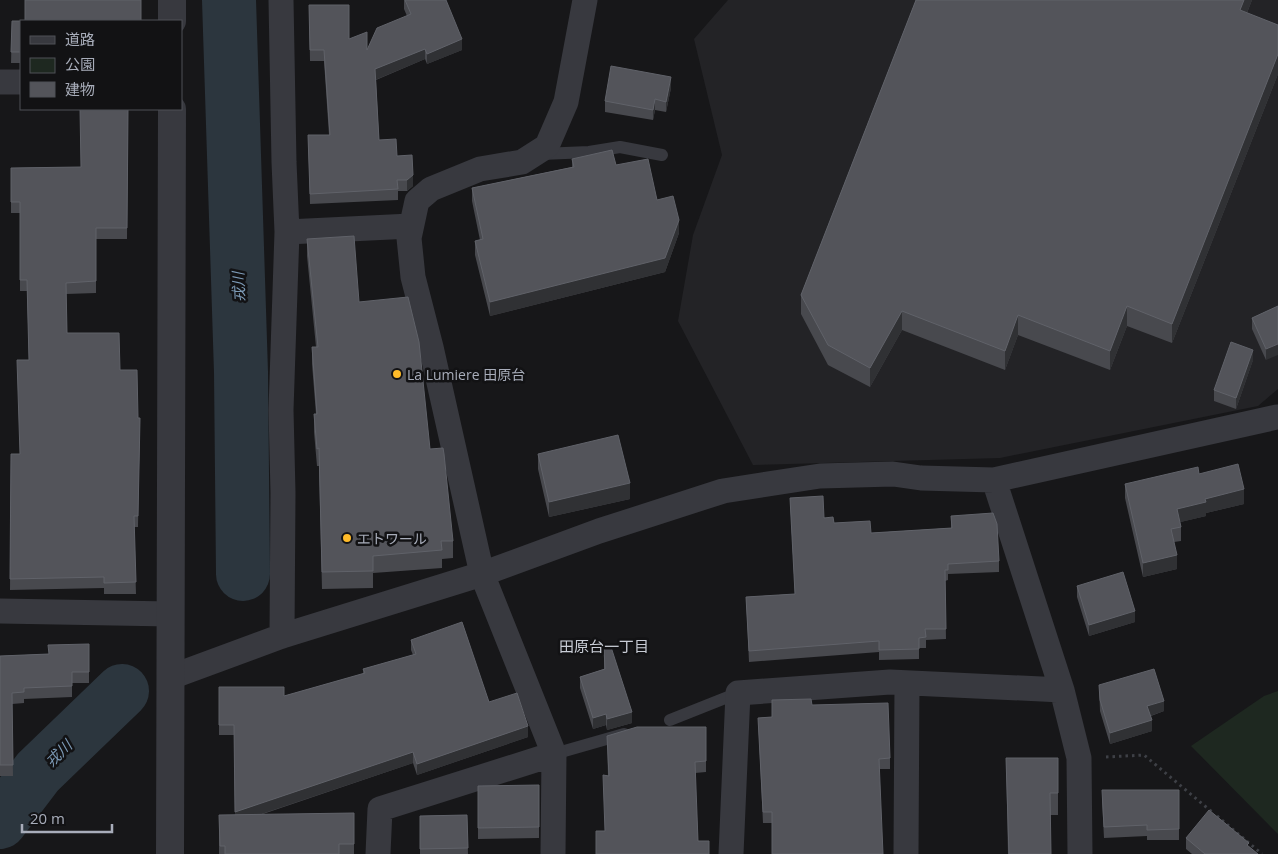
<svg xmlns="http://www.w3.org/2000/svg" width="1278" height="854" font-family="'Open Sans','Noto Sans JP',sans-serif">
<rect width="100%" height="100%" fill="#171719"/>
<!-- built -->
<path fill="#232326" d="M728,0H1278V389L1258,406L1000,458L753,465L678,321L693,235L722,155L694,39Z"/>
<!-- green -->
<path fill="#1e2820" d="M1278,691V834L1191,746L1264,696Z"/>
<g fill="none" stroke-linecap="round" stroke-linejoin="round">
<!-- river -->
<path stroke="#2c363e" stroke-width="54" d="M229,0L241,372L243,574
M0,822L38,772L122,691"/>
<!-- path -->
<path stroke="#3e4046" stroke-width="3" stroke-dasharray="2.5 4" stroke-linecap="butt" d="M1106,757L1144,755L1212,812
M1217,816L1262,854"/>
<!-- service -->
<path stroke="#38393f" stroke-width="12" d="M541,154L589,152L620,147L662,155
M670,720L738,693
M554,754L624,734"/>
<!-- minor -->
<path stroke="#38393f" stroke-width="25" d="M281,0L284,162L287,232L411,226
M0,82H21
M994,480L1062,690L1079,758L1080,854
M0,611L171,614
M282,636L283,493L281,410L287,232
M171,677L282,636L482,574L599,531L723,491L820,476L893,474L921,478L994,480L1277,417
M378,854L380,809L554,754
M553,854L554,754L482,574L431,347L413,277L409,238L417,201L431,189L480,169L522,162L547,146L566,102L585,0
M731,854L738,693L890,682L1062,690
M906,854L907,683"/>
<!-- tertiary -->
<path stroke="#38393f" stroke-width="28" d="M172,21V0
M170,854L172,109"/>
</g>
<!-- wall -->
<path fill="#48494e" d="M404,0H446L462,50L427,64L425,59L376,80L379,140L397,156L413,186L407,191H398V200L310,204L308,135H329L324,61H310L309,5L349,39L367,50L407,16L404,9Z
M916,0H1252L1247,13L1278,25V74L1172,343L1127,326L1110,370L1018,335L1005,370L902,330L870,387L828,365L801,314V295Z
M12,21H21V63H11Z
M671,88L666,112L655,110L653,120L605,112V101Z
M128,109L127,239H96V293L66,294L67,333L120,370L138,418H140L138,527H134L136,594H104V588L10,590L11,454H20L29,360L27,291H20V213H11V168L81,167Z
M572,159L616,165L657,200L679,233L665,272L490,316L475,255V241L480,240L472,201V188L572,167Z
M307,239L359,302L430,449L453,541V558L442,559V568L373,573V588L322,589L319,466H317L314,432V414H316L312,364V347H316L307,256Z
M1278,306L1266,360L1252,329V318Z
M1253,360L1236,409L1214,401V390Z
M538,454L630,499L549,517L538,469Z
M1199,474L1244,504L1206,513V516L1180,522L1181,527V541L1174,542L1177,569L1143,577L1125,498V484Z
M790,498L834,523L871,533L951,528V516L999,561V572L948,574V580L945,581L946,639L926,640V648H919V659L879,660V652L749,662L746,597L795,594Z
M1077,586L1135,622L1089,636L1077,597Z
M411,640L489,702L528,737L417,775L413,763L260,815L354,813V854H219V815H235L234,735H219V687L284,696L363,674V669L413,655L411,650Z
M89,644V683H72V697L24,699V703L12,704L13,776H0V656L48,654Z
M604,648L632,723L607,730L606,725L593,729L580,688V677L604,669Z
M1099,685L1164,711L1151,716L1152,731L1110,744L1100,711Z
M772,700L812,705L890,758V769H879L772,823H763L758,718L772,717Z
M706,727V772L695,773L698,841L709,854L605,831L608,776L607,736Z
M1006,758H1058V815H1050L1051,854H1008Z
M539,785V838L478,839V786Z
M1179,790V840H1147V836L1104,838L1102,800Z
M467,815L468,854H420V816Z
M1186,838L1249,847L1258,854H1192L1186,849Z"/>
<!-- shaded-wall -->
<path fill="#303134" d="M1244,0H1252L1240,30V10Z
M462,39V50L427,64V54Z
M425,49V59L375,80V69Z
M1278,54V74L1172,343V324Z
M671,77V88L666,112V102Z
M655,99V110L653,120V110Z
M413,175V186L407,191V180Z
M679,220V233L665,272L490,316V302Z
M1127,306V326L1110,370V351Z
M902,311V330L870,387V368Z
M1018,315V335L1005,370V351Z
M1278,344V355L1266,360V349Z
M1253,350V360L1236,409V398Z
M630,483V499L549,517V502Z
M1244,489V504L1206,513V516L1177,523V509L1205,499Z
M1177,555V569L1143,577V563Z
M1135,611V622L1089,636V625Z
M1164,701V711L1147,717V706Z
M632,712V723L607,730V719Z
M606,714V725L593,729V718Z
M1152,720V731L1110,744V733Z
M528,726V737L417,775V764Z
M413,752V763L235,823V812Z"/>
<!-- building -->
<path fill="#53545a" stroke="#606269" d="M25,0H141V21H21V52H11L12,21H25Z
M405,0H446L462,39L427,54L425,49L375,69L379,140L396,139L397,156L412,155L413,175L407,180H397L398,189L310,194L308,135H330L324,50H310L309,5H349V39L367,32V50L377,28L411,14Z
M916,0H1244L1240,10L1278,25V54L1172,324L1127,306L1110,351L1018,315L1005,351L902,311L870,368L828,345L801,295Z
M611,66L671,77L666,102L655,99L653,110L605,101Z
M80,109H128L127,228H96V281L66,283L67,333H119L120,370H137L138,418H140L138,516H134L136,582L104,583V577L10,579L11,454H20L17,360H29L27,280H20V202H11V168L81,167Z
M612,150L616,165L648,159L657,200L673,196L679,220L665,258L490,302L475,241L483,239L472,188L574,167L572,159Z
M354,236L359,302L408,297L419,342L430,449L443,448L444,454L453,541H441L442,550L373,556V571L322,572L319,448L317,449L314,414H317L312,347H318L307,239Z
M1278,306V344L1266,349L1252,318Z
M1231,342L1253,350L1236,398L1214,390Z
M618,435L630,483L549,502L538,454Z
M1238,464L1244,489L1205,499L1206,502L1177,509L1181,527L1171,529L1177,555L1143,563L1125,484L1198,467L1199,474Z
M823,496L824,518L833,517L834,523L870,521L871,533L952,528L951,516L993,513L997,524L999,561L948,564V570H945L946,629H925L926,637L919,638V649L879,650V641L749,651L746,597L795,594L790,498Z
M1123,572L1135,611L1089,625L1077,586Z
M462,622L489,702L517,693L528,726L417,764L413,752L235,812L234,725H219V687H284V696L365,673L363,669L416,654L411,640Z
M89,644V672H72V686L24,688V692L12,693L13,765H0V656L49,654L48,645Z
M611,647L632,712L607,719L606,714L593,718L580,677L605,669L604,648Z
M1154,669L1164,701L1147,706L1152,720L1110,733L1100,700L1099,685Z
M811,699L812,705L888,703L890,758L879,759L883,854H772V812H763L758,718L772,717V700Z
M637,727H706V761L695,762L698,841H709V854H596V831H605L603,775L609,776L607,736Z
M1006,758H1058V793H1050L1051,854H1009Z
M539,785V827L478,828V786Z
M1102,790H1179V829L1147,830V825L1104,827Z
M1209,810L1249,843L1247,845L1258,854H1205L1186,838Z
M354,813V844H339V854H225V846H220L219,815Z
M467,815L468,848L420,849V816Z"/>
<!-- markers -->
<g fill="#ffbb29" stroke="#121214" stroke-width="2">
<circle cx="397" cy="374" r="5"/>
<circle cx="347" cy="538" r="5"/>
</g>
<g text-anchor="middle" dominant-baseline="central" stroke-width="5" stroke-linejoin="round" paint-order="stroke">
<!-- poi labels -->
<g font-size="14" fill="#a8adba" stroke="#121214" text-anchor="start">
<text x="407" y="374">La Lumiere 田原台</text>
<text x="357" y="538">エトワール</text>
</g>
<!-- water labels -->
<g font-size="15" font-style="italic" fill="#7d9bb7" stroke="#121214">
<text transform="translate(238 287) rotate(-92)">戎川</text>
<text transform="translate(58 753) rotate(-44)">戎川</text>
</g>
<!-- neighbourhood labels -->
<g font-size="15" fill="#c9cdd6" stroke="#121214">
<text x="604" y="646">田原台一丁目</text>
</g>
</g>
<!-- legend -->
<rect x="20" y="20" width="162" height="90" fill="#121214" stroke="#4e5056"/>
<rect x="30" y="36" width="25" height="8" fill="#38393f" stroke="#4e5056"/>
<text x="65" y="45" font-size="15" fill="#a8adba">道路</text>
<rect x="30" y="58" width="25" height="15" fill="#1e2820" stroke="#4e5056"/>
<text x="65" y="70" font-size="15" fill="#a8adba">公園</text>
<rect x="30" y="82" width="25" height="15" fill="#53545a" stroke="#4e5056"/>
<text x="65" y="95" font-size="15" fill="#a8adba">建物</text>
<!-- scale -->
<path d="M22 824v8h90v-8" fill="none" stroke="#a8adba" stroke-width="2.5"/>
<text x="30" y="824" font-size="15" fill="#a8adba" stroke="#121214" stroke-width="4" paint-order="stroke">20 m</text>
</svg>
